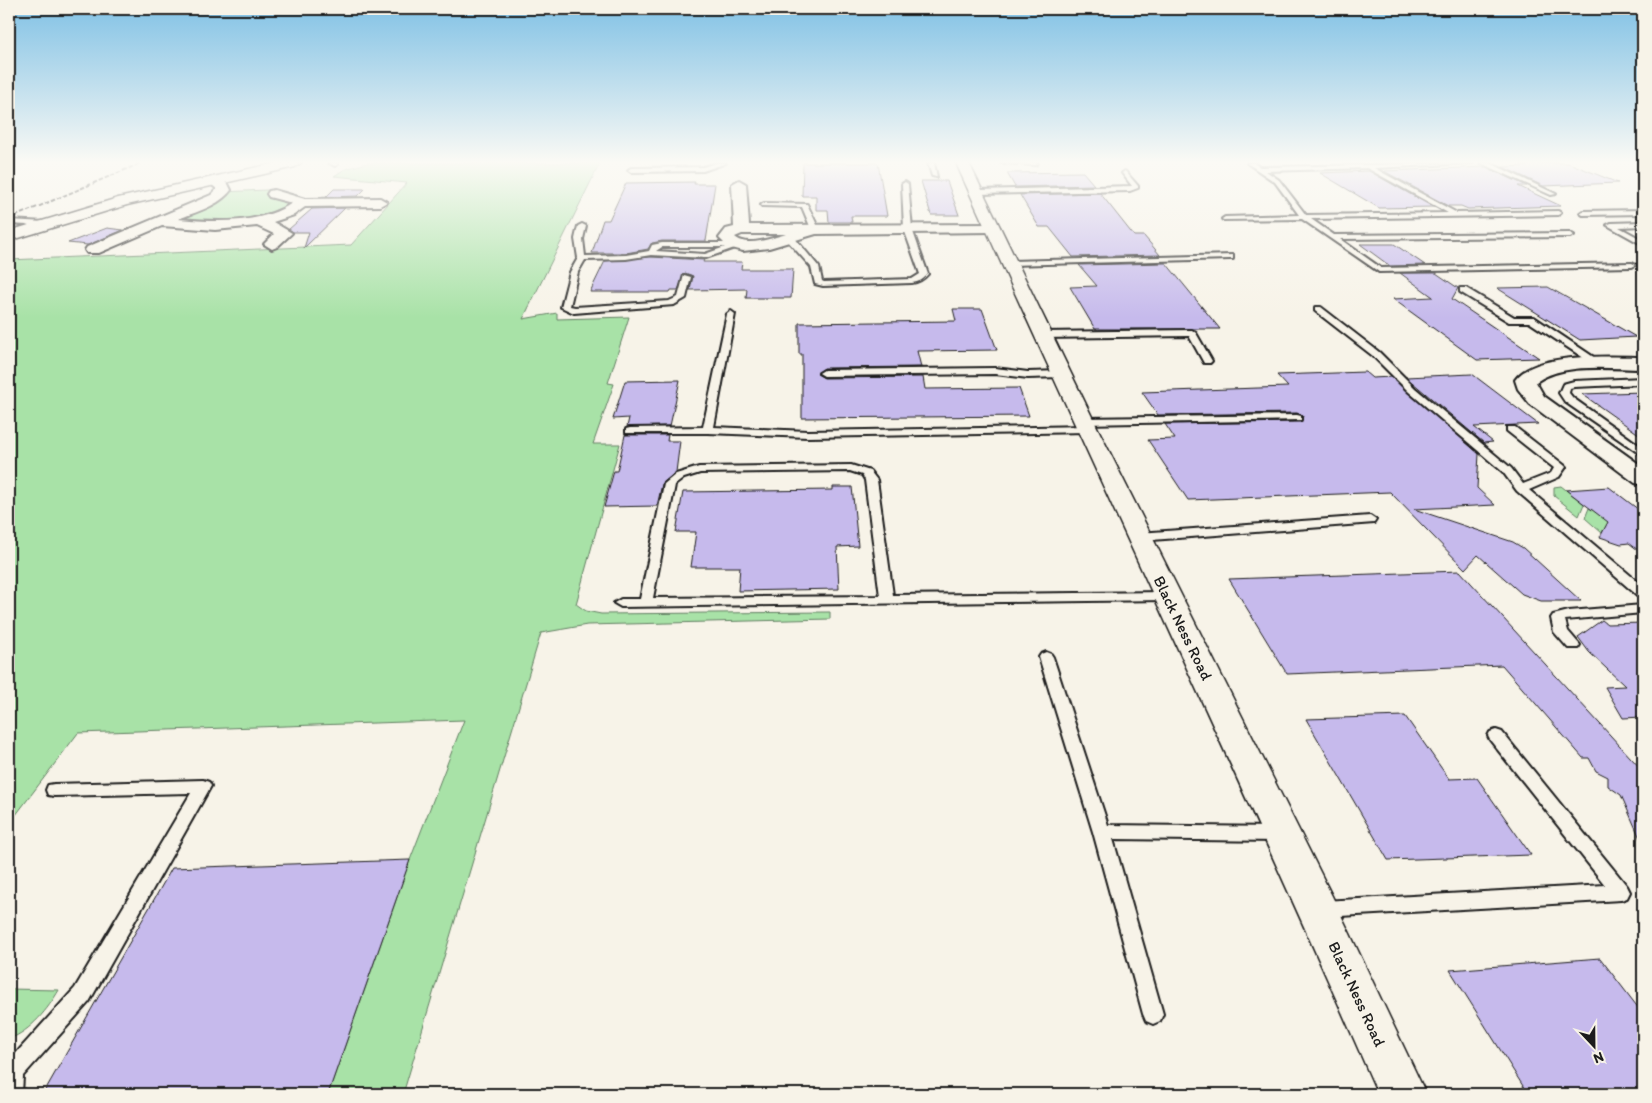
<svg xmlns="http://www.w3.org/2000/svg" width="1652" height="1103" font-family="Itim,sans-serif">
<rect width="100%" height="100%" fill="#f7f3e8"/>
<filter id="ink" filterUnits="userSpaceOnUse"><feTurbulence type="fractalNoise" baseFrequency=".02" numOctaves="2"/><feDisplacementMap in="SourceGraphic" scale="10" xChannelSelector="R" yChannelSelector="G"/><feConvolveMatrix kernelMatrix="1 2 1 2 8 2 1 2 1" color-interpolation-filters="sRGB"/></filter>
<g filter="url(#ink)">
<!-- green -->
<path fill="#a8e2a7" stroke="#627f62" d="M367,163H600L523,319L557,313V319L629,317L608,383L614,384L593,444H620L576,604L586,611L601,614L830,612V619L587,625L541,633L403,1094H328L410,860L464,720L78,733L9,824V260L351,245L407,183L334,176L345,169Z
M267,190L279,193L302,203L258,221L163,222L222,192Z
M1561,486L1584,504L1579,516L1554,496V487Z
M1589,508L1592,510H1599L1623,529L1603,530L1602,533L1585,518Z
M9,989L59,990C48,1009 31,1031 9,1039Z"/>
<!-- building -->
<path fill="#c6baec" stroke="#1c1c1c" d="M803,163H878L887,216H851L852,222H829L828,210H816V196H802Z
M1520,163H1569L1618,183L1543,186L1503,167L1527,166Z
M1486,167L1527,186H1518L1561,206L1468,209L1461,206H1448L1384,171Z
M1369,171L1433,207L1379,208L1320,173Z
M1083,172L1094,185L1015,187L1007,173Z
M921,181H947L959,215H931Z
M695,182L694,184H715L706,241H662L652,243L648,249L626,253H592L603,220H609L626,183Z
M334,189H365L358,196L326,197Z
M1100,193L1134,236H1144L1160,255L1073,257L1049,227H1039L1020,195Z
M345,208L304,248L309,232H293L289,229L312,209Z
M107,228L123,230L88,245L68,243Z
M1360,244H1394L1425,265L1390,266Z
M651,257L704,260L703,262H742L741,269H793L791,298H746L747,289L690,290L693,276L685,273L678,290H671L670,292H590L605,261Z
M1166,263L1220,329H1095L1070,287L1097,286L1079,265Z
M1400,273H1436L1458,288L1452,299L1539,358L1477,360L1393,299L1433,297Z
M1548,287L1636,337L1580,340L1497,288Z
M953,309H982L997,350L917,351L921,367L824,368L817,374L824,378L923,377L925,389L1019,388L1029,416L802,418V354H799V323L956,321Z
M1365,372L1372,378L1392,377L1479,454L1477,488L1495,505L1414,509L1513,542L1523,548L1581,601H1541L1522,594L1478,555L1465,569L1390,492L1188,500L1148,440L1175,439L1165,424L1301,422L1303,416L1297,413L1158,415L1142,392L1288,387L1277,375Z
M1472,374L1538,424L1474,427L1493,442L1484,443L1406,377Z
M680,380L670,426L627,427L629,418L613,419L625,381Z
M1643,392V437L1582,394Z
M625,435H668L667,441H680L676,472L662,484L657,506L604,507L614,471H617Z
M833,487H852L858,546L837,547L839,589L738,591L740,567H691L696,532H676L683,492L833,490Z
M1609,487L1643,513V554L1629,543L1621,544L1600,537L1608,522L1566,490Z
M1460,571L1642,770L1643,845L1621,795L1608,786V777L1596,771L1589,758H1583L1502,665L1287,674L1229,579Z
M1602,620L1607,624L1643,623V717L1623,718L1605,687L1625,686L1589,652L1578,637Z
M1405,716L1449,779L1477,778L1531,855L1388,860L1306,719Z
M410,860L328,1094H43L172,868Z
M1600,958L1643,1014V1094H1528L1450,970Z"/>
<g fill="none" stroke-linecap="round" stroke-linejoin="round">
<!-- service casing -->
<g stroke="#1c1c1c" stroke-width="4">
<path id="service" d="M329,163H337L338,164L335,166Z
M716,163H726L703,171L631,172L628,170L631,168L703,167Z
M928,163H934L937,177L932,176Z
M1001,163H1038L1035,165Z
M1247,163H1254L1260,167L1473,163L1374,168L1457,213L1558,211L1561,213L1558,215L1311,219L1334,235L1570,233L1574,235L1570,237L1340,239L1381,268L1632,263L1636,265L1632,267L1379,272L1302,219L1223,220L1222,219L1225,217L1299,215L1275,182ZM1367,168L1448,213L1306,215L1279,180L1266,171Z
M1481,163H1490L1556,194L1551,195Z
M1125,171L1138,186V188L1130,191L978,194L975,192L978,190L1132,186L1122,173Z
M905,182L908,184L912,229L928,274C923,280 919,282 912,283L823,286L815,284L811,267L787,240V236H793L819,267L822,281L824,282L912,279L920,274L904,229L902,184Z
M764,203L807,204L819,229L812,231L802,207L762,206L761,205Z
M1643,210V214L1583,215L1580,213L1583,211Z
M9,220L45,222L49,224L45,226L9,224Z
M1643,222V226L1619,227L1643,240V245L1607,225L1611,223Z
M582,224L586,226L583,239L585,256L626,255L649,251L652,245L662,243H739L743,245L706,258L651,255L626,259L585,260L578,272L570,306L575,307L669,301L678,297L684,275L691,277L686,298L674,305L574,313L561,307L570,272L578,258L575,239L578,226ZM662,247H725L705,254L656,251Z
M1233,255V259H1230L1009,265L1005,263L1009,261Z
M1460,288H1466L1514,317H1534L1604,364L1602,366H1596L1529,322H1509L1460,292Z
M1315,307H1321L1379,352L1415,388L1511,468L1523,484L1551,473L1554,468L1507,431V427H1515L1564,465L1566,467L1559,477L1529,490L1643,586V597L1638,596L1517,491L1503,472L1409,392L1373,356L1315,311Z
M731,311L735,314L714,427L808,431L1087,426L1092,429L1087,432L808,437L708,433H626V429L630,428L703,427L727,314Z
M1192,330L1196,333L1212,361L1210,363H1204L1189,336L1042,338L1038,335L1042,332Z
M995,368L1028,372L1061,371L1066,374L1061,377L1028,378L995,374L824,376L819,373L824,370Z
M1643,378V384L1574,387L1570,388L1569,393L1573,398L1643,448V456L1565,402L1559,393L1563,384L1574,381Z
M1297,415L1301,416V420L1083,424L1078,421L1083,418Z
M851,465L870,471L877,480L893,595L1167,592L1174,596L1167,600L621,607L614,603L621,599H640L664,484L676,474L699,467ZM850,471L862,475L865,480L880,596L653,598L675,485L684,478L700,473Z
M1370,516L1376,520L1374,523L1139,541L1133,537L1139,533Z
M1643,605V613L1565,620L1568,631L1580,645L1578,648H1568L1554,632L1551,618L1553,615L1569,611Z
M1046,652L1051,654L1053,657L1108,825L1279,827L1285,829L1288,834L1285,839L1279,841L1113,839L1163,1014L1160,1021L1153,1024L1146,1021L1143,1014L1093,832L1039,657L1041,654Z
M1496,730L1502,732L1627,886L1630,892L1627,898L1621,900L1323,917L1316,915L1314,909L1316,903L1323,901L1605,885L1490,740L1488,736L1490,732Z
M203,780L209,782L211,786L89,1002L23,1076L22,1094H9V1061L75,988L191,793L54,796L48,795L46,790L48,785L54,784Z"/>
</g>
<!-- minor casing -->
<g stroke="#1c1c1c" stroke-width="4">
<path id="minor" d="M214,177L228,184L231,190C219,206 196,212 178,219C215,222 260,225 292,203L269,197L267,194L269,191L274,190L305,199L380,198L387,202L380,206L305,207L294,215L273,222L292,233L277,247L272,249L264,244L274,234L257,226L215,230L162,226L99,253H87L85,250L87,247L211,195L217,189L207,181Z
M739,180L746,184L749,225L993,224L1000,228L993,232L816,234L769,248L743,251L728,247L719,238L726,229L734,227L732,184ZM742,234H786C772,238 747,248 735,237Z
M1643,357V369C1610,369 1564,362 1536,382L1544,396L1643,467V485L1635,483L1530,404L1518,389L1515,380C1535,351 1612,357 1643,357Z"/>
</g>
<!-- tertiary casing -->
<g stroke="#1c1c1c" stroke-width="3">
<path id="tertiary" d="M276,163H301L295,167L127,205L9,241V231L118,198Z
M956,163H969L1094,421L1332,896L1426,1094H1378C1242,782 1096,474 956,163Z"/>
</g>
<!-- service -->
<use href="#service" fill="#f7f3e8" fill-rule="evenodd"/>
<!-- minor -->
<use href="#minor" fill="#f7f3e8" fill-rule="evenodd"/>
<!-- tertiary -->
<use href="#tertiary" fill="#f7f3e8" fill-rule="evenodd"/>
<!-- rail -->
<path stroke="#1c1c1c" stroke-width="2" stroke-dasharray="4.5 2" stroke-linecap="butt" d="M9,219L141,163"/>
</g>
</g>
<!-- sky -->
<linearGradient id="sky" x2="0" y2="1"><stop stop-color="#80c1e5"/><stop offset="0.51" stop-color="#fbfaf5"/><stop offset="1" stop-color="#fbfaf5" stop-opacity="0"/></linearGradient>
<rect width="1652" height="318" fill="url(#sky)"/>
<g text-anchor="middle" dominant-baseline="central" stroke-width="4.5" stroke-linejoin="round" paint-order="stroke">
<!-- street labels -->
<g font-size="16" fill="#1c1c1c" stroke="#f7f3e8">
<text transform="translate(1183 628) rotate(64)">Black Ness Road</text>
<text transform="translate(1357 994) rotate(65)">Black Ness Road</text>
</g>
</g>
<!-- margin -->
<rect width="1652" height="1103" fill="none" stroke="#f7f3e8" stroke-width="30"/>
<rect x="15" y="15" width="1622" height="1073" fill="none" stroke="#1c1c1c" stroke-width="2" filter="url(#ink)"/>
<!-- north arrow -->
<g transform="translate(1594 1046) rotate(158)" stroke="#f7f3e8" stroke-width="4" paint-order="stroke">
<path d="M0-4L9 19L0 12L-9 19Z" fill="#1c1c1c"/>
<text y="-8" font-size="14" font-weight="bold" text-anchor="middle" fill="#1c1c1c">N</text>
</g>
</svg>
